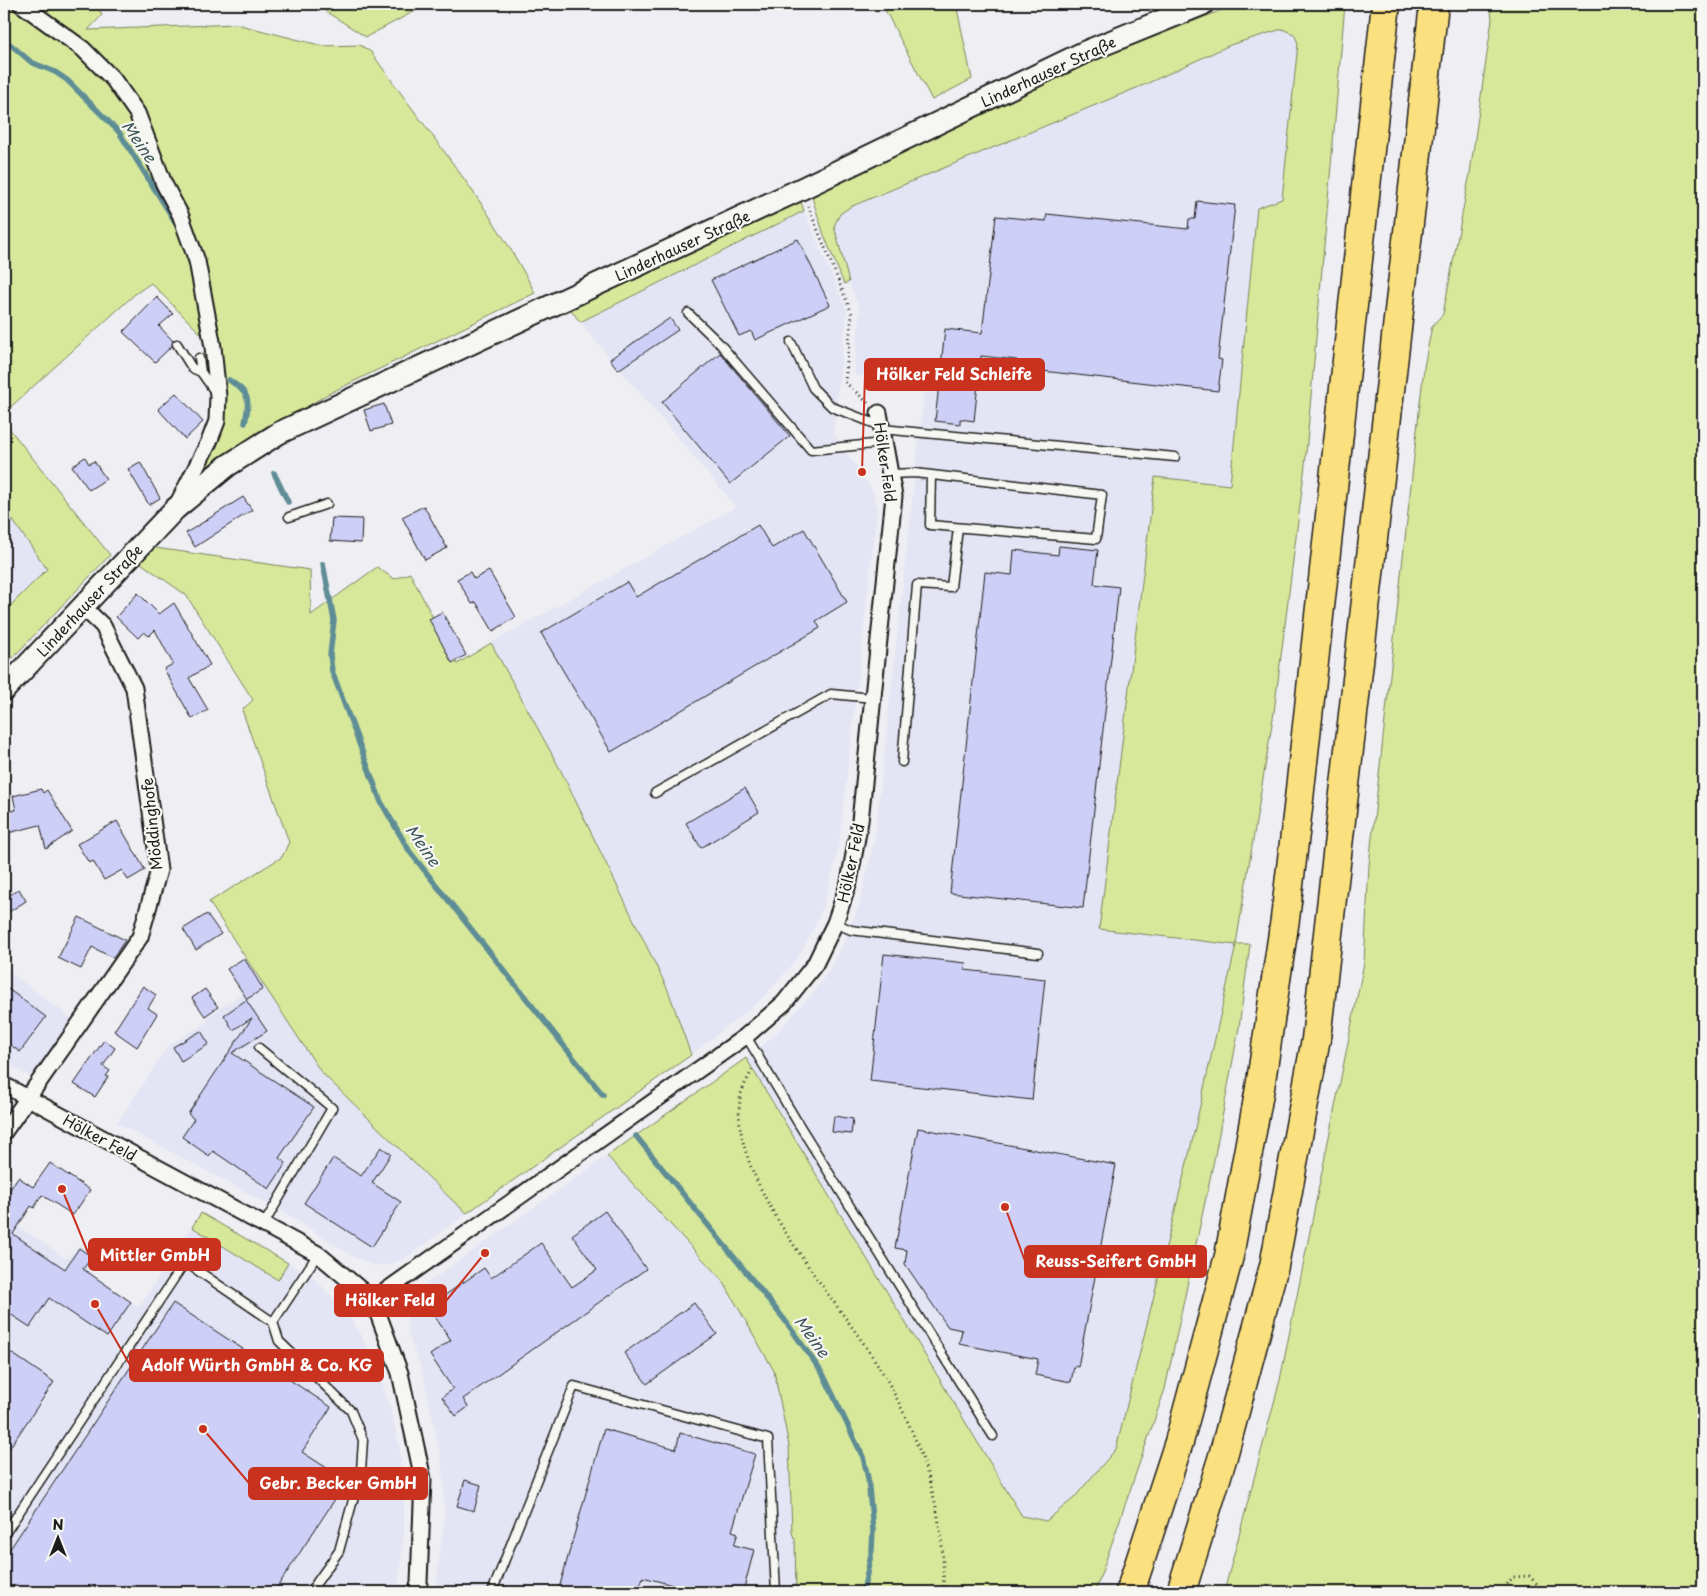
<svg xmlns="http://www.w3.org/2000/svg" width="1707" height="1596" font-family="'Playpen Sans',sans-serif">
<rect width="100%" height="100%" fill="#eeeef3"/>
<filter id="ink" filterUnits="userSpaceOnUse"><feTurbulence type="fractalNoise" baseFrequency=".02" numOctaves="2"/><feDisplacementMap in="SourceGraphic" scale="10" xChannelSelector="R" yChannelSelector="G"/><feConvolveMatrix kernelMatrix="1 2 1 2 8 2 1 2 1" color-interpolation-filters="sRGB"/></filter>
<g filter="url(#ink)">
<!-- built -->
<path fill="#e4e5f4" d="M1282,29L1294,34L1298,43L1282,199L1257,208L1230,485L1155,477L1100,929L1236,945L1191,1146L1116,1449L1073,1499L1046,1521L1022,1516L746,1058L772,1038L815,991L831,967L846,938L860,903L875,836L925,383L854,375L860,310L849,282L834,226L840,214L850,207L1146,84L1230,45Z
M804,211L847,311L833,433L873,492L877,511L839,846L825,901L815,926L800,954L778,982L758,1002L691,1055L668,990L560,769L491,643L736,507L580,322Z
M4,508L47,569L4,612Z
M4,968L75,1021L34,1078L4,1062Z
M261,981L321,1072L467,1213L416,1251L391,1265H373L356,1258L283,1212L117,1123L169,1045L208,1022L206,1018Z
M607,1156L723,1281L774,1371L789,1446L792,1533L795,1540L796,1592H435L444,1521V1484L440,1452L422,1370L408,1335L407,1318L413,1300L423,1286Z
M4,1217L67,1259L80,1245L95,1254L88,1271L139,1307L192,1227L278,1280L288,1263L312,1276L350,1316L375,1362L388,1400L399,1443L404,1489V1532L400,1573L396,1592H4Z"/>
<!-- green -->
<path fill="#d7e89b" stroke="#7a825c" d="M4,4H95L102,15L88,30L236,24L323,46L360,45L371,52C427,131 491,207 535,293L328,394L271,428L192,482L222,392L221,352L210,282L194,232L203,336L151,283L135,294L4,413Z
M314,4H428L366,37Z
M882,4H956L972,79L932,100Z
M1237,4H1345L1305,465L1274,712L1236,944H1250L1239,1028L1214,1160L1165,1389L1095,1592H796L795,1540L792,1533L789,1446L774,1371L723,1281L607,1156L746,1058L1022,1516L1046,1521L1073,1499L1116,1449L1191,1146L1236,945L1099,929L1155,477L1230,485L1257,208L1282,199L1298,43L1294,34L1282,29L1230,45L1146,84L850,207L840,214L834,226L849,282L844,284L824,235L811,194L1088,63Z
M1490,4H1703V1592H1224L1280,1380L1364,963L1369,865L1424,367L1432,326L1443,314L1470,173L1492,19Z
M800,199L804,211L580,322L568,306Z
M4,422L110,555L4,667V612L47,569L4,508Z
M148,547L310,570L311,615L377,567L394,579L410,573L457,664L491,643L560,769L668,990L691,1055L467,1213L453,1201L321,1072L209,902L282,857L289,842L242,710L253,700L186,595L135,559Z
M201,1213L288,1263L278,1280L192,1227Z"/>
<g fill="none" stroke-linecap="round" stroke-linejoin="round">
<!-- stream -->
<path stroke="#5e8d96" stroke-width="5.5" d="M4,39L31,62L55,72L67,80L119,132L176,223
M229,380C250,394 250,398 245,423
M274,473L288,502
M323,564L334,620L330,655L332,671L381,802L410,852L603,1095
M636,1136L784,1319L823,1374L863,1457L868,1478L873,1530L872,1550L863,1592"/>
</g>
<!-- building -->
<path fill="#cecff7" stroke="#1c1c1c" d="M1197,201L1235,205L1218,359L1222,360L1218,391L1016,368L1017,360L981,356L974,421L960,419V424L935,421L945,329L982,333L996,216L1046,221L1047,214L1188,229L1189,219H1195Z
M798,239L830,305L755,340L751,331L739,336L711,280Z
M157,297L173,314L159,326L173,341L172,346L155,362L123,332Z
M670,318L678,330L618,370L610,359Z
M720,353L790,436L730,484L662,402Z
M176,393L203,422L185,439L158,409Z
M384,404L391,425L371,431L364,410Z
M85,457L89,464L94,461L106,479L89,490L72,466Z
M140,462L160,498L149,505L128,469Z
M243,497L252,510L195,547L186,533Z
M424,506L447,548L425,560L402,517Z
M332,518L362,519L361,543L330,541Z
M758,525L772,548L804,529L847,602L816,621L820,628L611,752L541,633L627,582L636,597Z
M1059,546L1098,550L1094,584L1119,587L1083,908L950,893L985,572L1012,575L1014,550L1058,555Z
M489,571L516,617L493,631L476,602L472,604L457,579L470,572L474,579Z
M138,593L159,614L174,603L210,665L189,678L208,710L192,719L164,669L173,664L155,630L149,636L144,632L138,638L116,617Z
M442,612L466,655L452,663L429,619Z
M745,788L759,812L701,848L686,823Z
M41,789L43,793L47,790L72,831L46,849L40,825L4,834V813L16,810L13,796Z
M117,821L145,870L128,880L122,870L104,880L93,861L89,863L77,844Z
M19,889L26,901L4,915V899Z
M207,914L221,934L196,950L183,929Z
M79,917L125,940L113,958L92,947L81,969L58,958Z
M884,954L966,963L965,970L1045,979L1032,1100L870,1081Z
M244,958L263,989L247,999L227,969Z
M4,986L46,1017L20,1052L4,1040Z
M143,986L156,995L148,1008L157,1014L137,1047L114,1031Z
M205,989L218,1007L205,1016L192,998Z
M246,1000L267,1031L232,1053L314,1107L279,1158L286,1163L269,1189L213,1151L209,1156L182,1137L194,1119L188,1114L252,1018L233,1030L224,1015Z
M201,1031L209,1044L181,1061L173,1047Z
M104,1040L115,1048L103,1066L110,1071L106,1076L108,1077L95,1097L74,1084Z
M834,1116L853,1119L851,1134L832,1132Z
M918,1128L1116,1165L1078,1367L1074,1366L1071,1382L1035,1375L1038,1359L959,1344L962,1330L948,1327L905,1264L907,1250L895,1248Z
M381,1147L391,1154L372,1183L401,1202L372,1247L304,1203L333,1158L361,1176Z
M50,1163L90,1190L73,1215L42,1195L34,1208L31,1206L13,1234L65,1269L79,1248L92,1257L83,1269L131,1302L107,1337L49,1298L30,1327L4,1310V1199L18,1177L33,1187Z
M605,1211L646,1269L463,1399L468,1407L456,1416L442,1397L453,1389L430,1355L451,1340L428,1307L484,1268L491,1278L541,1243L572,1287L597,1270L572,1235Z
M173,1303L331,1407L302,1452L347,1481L274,1592H4V1558Z
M694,1303L717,1334L647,1384L624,1353Z
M4,1348L54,1382L4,1456Z
M604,1429L676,1449L680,1433L755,1454L732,1531L738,1533L734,1545L754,1550L743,1592H682L683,1588L643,1577L638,1592H558Z
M465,1480L481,1485L474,1511L457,1506Z"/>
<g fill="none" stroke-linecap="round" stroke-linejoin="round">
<!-- lane casing -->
<g stroke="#1c1c1c" stroke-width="11">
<path id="lane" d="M688,313L720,344L811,450L884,443
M791,342L813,388L832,407L881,426
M177,344L192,368L201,372L215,392
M199,358L201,372
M882,429L1175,457
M890,474L915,473L1102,495L1096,539L930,525L931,475
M289,517L327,504
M902,762L917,585L951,587L958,528
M655,793L831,694L873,698
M835,923L851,930L1038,953
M746,1036L798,1123L993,1436
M259,1048L332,1108L264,1224
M4,1535L185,1262L273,1322
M310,1592L339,1551L361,1471L363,1440L351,1411L279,1341L273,1322L318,1254
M492,1592L574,1386L768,1439L776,1592"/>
</g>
<!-- street casing -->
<g stroke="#1c1c1c" stroke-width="19">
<path id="street" d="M21,4L83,49L113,79L137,113L164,184L180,214L197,261L213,347L218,396L217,421L209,442L178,503
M4,1085L318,1254L373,1300L400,1373L423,1479L419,1583L416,1592
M4,1132L140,937L159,870L134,688L103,626L83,607
M373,1300L746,1036L784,1003L815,964L835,923L849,882L860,821L894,496L879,413"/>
</g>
<!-- secondary casing -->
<g stroke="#1c1c1c" stroke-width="25">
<path id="secondary" d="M4,690L175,509L227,466L279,433L801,189L1085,52L1203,4"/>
</g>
<!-- highway casing -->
<g stroke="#1c1c1c" stroke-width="31">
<path id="highway" d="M1130,1592L1179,1442L1229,1256L1260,1088L1285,919L1298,808L1386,4
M1181,1592L1223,1456L1274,1266L1316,1039L1434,4"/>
</g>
<!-- path -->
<path stroke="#1c1c1c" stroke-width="3" stroke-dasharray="1 4" stroke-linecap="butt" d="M808,206L852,314L845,382L868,403
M752,1070C749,1077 743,1086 741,1094C723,1182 847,1307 888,1382C923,1446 947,1518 943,1592
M1501,1592L1513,1577L1529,1576L1545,1592"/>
<!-- lane -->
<use href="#lane" stroke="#f6f6f2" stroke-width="8"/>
<!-- street -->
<use href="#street" stroke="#f6f6f2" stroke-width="15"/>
<!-- secondary -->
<use href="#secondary" stroke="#f6f6f2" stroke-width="21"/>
<!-- highway -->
<use href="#highway" stroke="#fbe080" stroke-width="28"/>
</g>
</g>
<g text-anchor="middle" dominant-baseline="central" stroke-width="4.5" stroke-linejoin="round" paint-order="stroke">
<!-- street labels -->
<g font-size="15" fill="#1c1c1c" stroke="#f6f6f2">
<text transform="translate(1048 71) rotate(-25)">Linderhauser Straße</text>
<text transform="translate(682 245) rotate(-25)">Linderhauser Straße</text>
<text transform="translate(886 462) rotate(82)">Hölker Feld</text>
<text transform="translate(89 600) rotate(-47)">Linderhauser Straße</text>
<text transform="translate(151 824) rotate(-96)">Möddinghofe</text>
<text transform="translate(850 863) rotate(-78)">Hölker Feld</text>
<text transform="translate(100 1137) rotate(28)">Hölker Feld</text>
</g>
<!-- water labels -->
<g font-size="16" font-style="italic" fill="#3d5459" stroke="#f6f6f2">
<text transform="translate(140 141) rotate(55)">Meine</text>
<text transform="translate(424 845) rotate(55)">Meine</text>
<text transform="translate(813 1336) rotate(54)">Meine</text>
</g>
</g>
<!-- callouts -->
<path fill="none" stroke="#c8321e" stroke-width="2" d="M862 472L865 375M62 1189L89 1255M1005 1207L1025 1261M485 1253L446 1301M95 1304L130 1365M203 1429L249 1483"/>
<g fill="#c8321e" stroke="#f6f6f2" stroke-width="2">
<circle cx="862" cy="472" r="5"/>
<circle cx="62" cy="1189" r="5"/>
<circle cx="1005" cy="1207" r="5"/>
<circle cx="485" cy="1253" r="5"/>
<circle cx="95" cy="1304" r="5"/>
<circle cx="203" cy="1429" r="5"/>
</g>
<g fill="#c8321e" stroke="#c8321e" stroke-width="2">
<rect x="865" y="359" width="179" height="31" rx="5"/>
<rect x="89" y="1239" width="131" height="31" rx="5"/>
<rect x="1025" y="1246" width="181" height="31" rx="5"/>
<rect x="335" y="1285" width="111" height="31" rx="5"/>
<rect x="130" y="1350" width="253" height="31" rx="5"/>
<rect x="249" y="1468" width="178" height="31" rx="5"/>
</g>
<g font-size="16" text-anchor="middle" font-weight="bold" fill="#fff">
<text x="954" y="380">Hölker Feld Schleife</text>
<text x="155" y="1261">Mittler GmbH</text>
<text x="1116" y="1267">Reuss-Seifert GmbH</text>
<text x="390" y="1306">Hölker Feld</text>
<text x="257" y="1371">Adolf Würth GmbH &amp; Co. KG</text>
<text x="338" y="1489">Gebr. Becker GmbH</text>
</g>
<!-- margin -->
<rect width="1707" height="1596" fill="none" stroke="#f6f6f2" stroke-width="20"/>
<rect x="10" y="10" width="1687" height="1576" fill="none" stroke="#1c1c1c" stroke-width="2" filter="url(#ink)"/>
<!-- north arrow -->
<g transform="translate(58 1538)" stroke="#f6f6f2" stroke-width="4" paint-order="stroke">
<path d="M0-4L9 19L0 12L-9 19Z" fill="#1c1c1c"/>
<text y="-8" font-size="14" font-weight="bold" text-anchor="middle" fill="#1c1c1c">N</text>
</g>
</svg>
